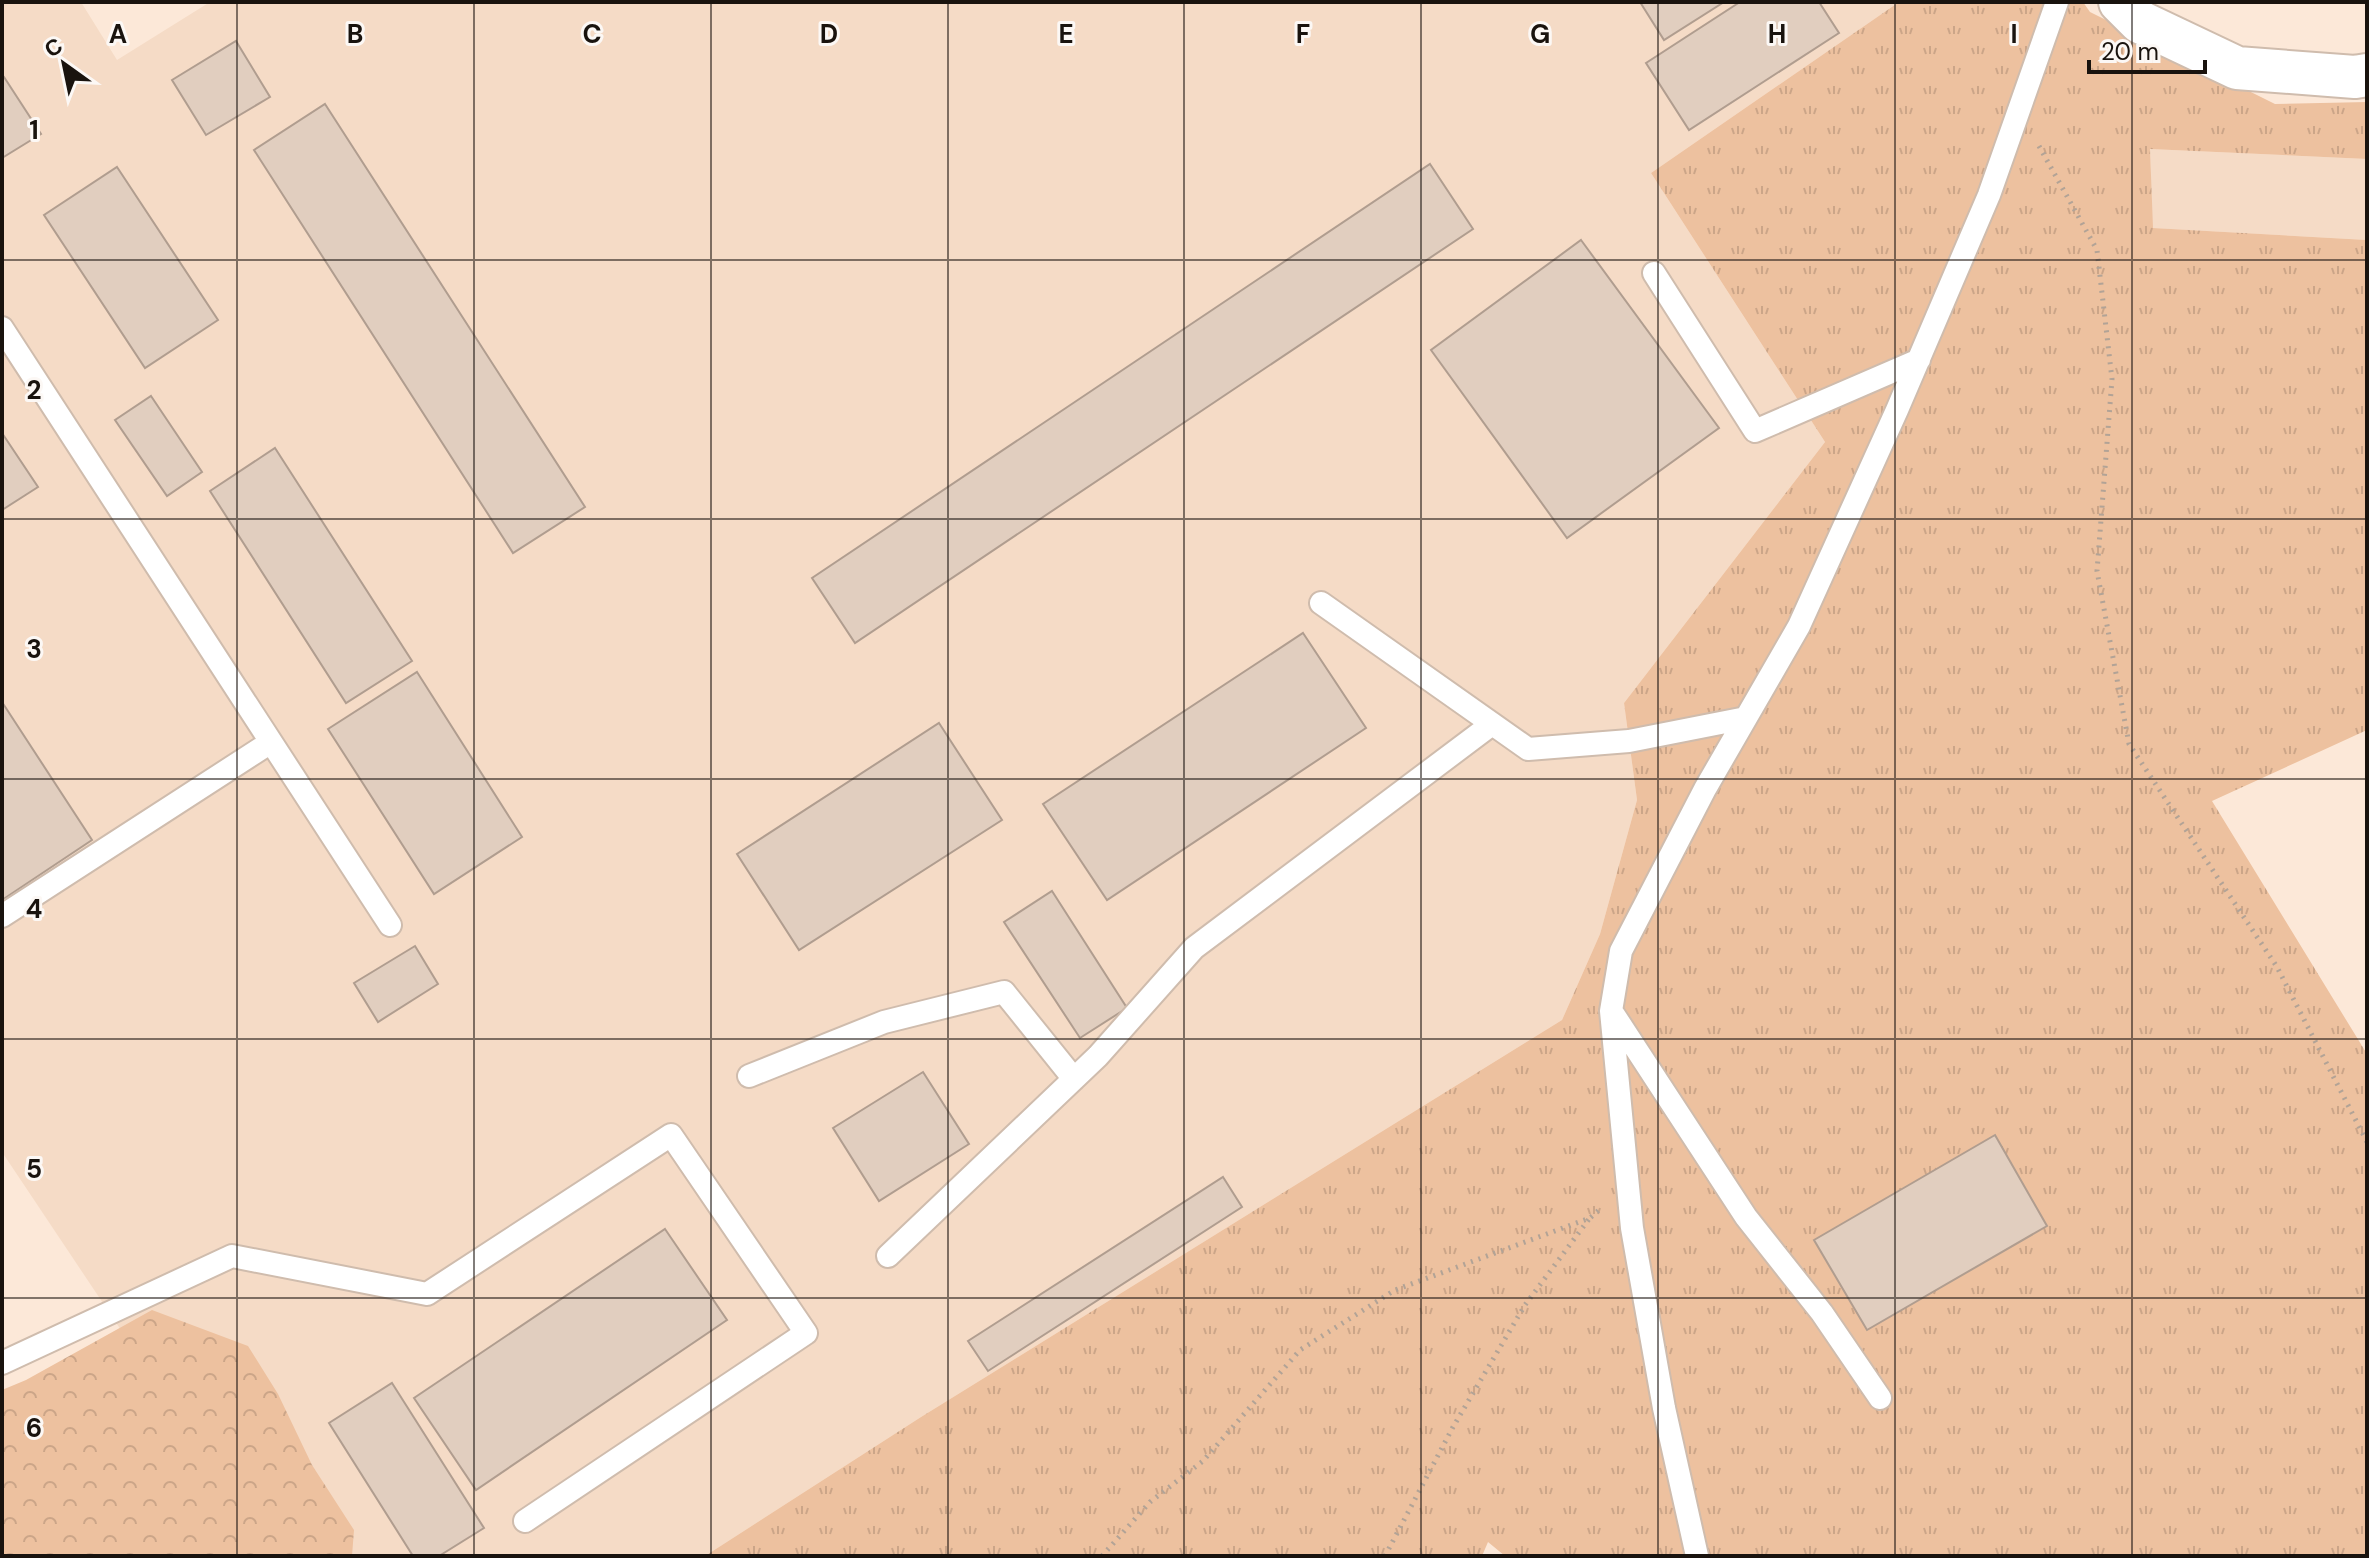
<svg xmlns="http://www.w3.org/2000/svg" width="2369" height="1558" font-family="'DM Sans',sans-serif">
<defs>
<pattern id="grass-tufts" width="24" height="20" patternUnits="userSpaceOnUse" patternTransform="scale(2)"><rect width="24" height="20" fill="#edc19f"/><path d="M3 7l-1-3M5 7V3M7 7l1-3M15 17l-1-3M17 17v-4M19 17l1-3" fill="none" stroke="#cba588"/></pattern>
<pattern id="forest-crowns" width="20" height="18" patternUnits="userSpaceOnUse" patternTransform="scale(2)"><rect width="20" height="18" fill="#edc19f"/><path d="M2 6a3 3 0 1 1 6 0M12 15a3 3 0 1 1 6 0" fill="none" stroke="#cba588"/></pattern>
</defs>
<rect width="100%" height="100%" fill="#fce8d8"/>
<!-- built -->
<path fill="#f5dbc6" d="M2,2H81L117,60L210,2H1899L1651,173L1825,442L1624,703L1637,800L1600,934L1562,1020L921,1417L705,1556H272L2,1152Z
M2150,149L2367,159V240L2152,228Z"/>
<!-- grass -->
<path fill="url(#grass-tufts)" d="M1899,2H2083L2090,12L2275,104L2367,102V159L2150,149L2153,228L2367,240V730L2212,801L2367,1054V1556H1505L1488,1542L1482,1556H705L921,1417L1562,1020L1600,934L1637,800L1624,703L1825,442L1651,173Z"/>
<!-- forest -->
<path fill="url(#forest-crowns)" d="M152,1310L248,1346L278,1394L312,1465L354,1530L352,1556H2V1390L26,1380Z"/>
<!-- building -->
<path fill="#e1cebf" stroke="#b09d8f" stroke-width="2" d="M1640,2H1724L1664,40Z
M1740,2H1819L1839,33L1689,130L1646,63Z
M236,41L270,97L206,135L172,80Z
M4,77L41,134L2,158V78Z
M325,104L585,507L513,553L254,150Z
M1430,164L1473,229L855,643L812,578Z
M117,167L218,320L145,368L44,215Z
M1581,240L1719,428L1567,538L1431,350Z
M151,396L202,472L167,496L115,420Z
M2,433L38,487L2,510Z
M275,448L412,661L346,703L210,491Z
M1303,633L1366,728L1107,900L1043,804Z
M417,672L522,837L434,894L328,729Z
M2,702L92,840L2,900Z
M939,723L1002,820L799,950L737,854Z
M1052,891L1127,1008L1080,1038L1004,922Z
M415,946L438,984L378,1022L354,983Z
M923,1072L969,1144L879,1201L833,1128Z
M1995,1135L2047,1226L1867,1330L1814,1240Z
M1223,1177L1242,1207L988,1371L968,1341Z
M665,1229L727,1320L476,1490L414,1398Z
M392,1383L484,1528L439,1556H413L329,1423Z"/>
<g fill="none" stroke-linecap="round" stroke-linejoin="round">
<!-- lane casing -->
<g stroke="#cfbcad" stroke-width="26">
<path id="lane" d="M1654,273L1755,431L1919,360
M2,328L390,925
M1321,603L1528,749L1629,741L1746,718
M2,916L271,742
M1614,1015L1746,1217L1822,1313L1880,1398
M749,1076L884,1022L1004,992L1074,1079
M888,1256L1098,1056L1194,948L1492,724
M2,1363L232,1256L427,1294L671,1135L806,1333L525,1521
M1697,1556L1664,1408L1632,1228L1611,1011L1621,951L1705,789L1799,626L1897,410L1989,195L2057,2"/>
</g>
<!-- street casing -->
<g stroke="#cfbcad" stroke-width="46">
<path id="street" d="M2120,2L2140,22L2237,68L2355,77L2367,75"/>
</g>
<!-- path -->
<path stroke="#b2a396" stroke-width="5" stroke-dasharray="2 6" stroke-linecap="butt" d="M2039,146L2097,250L2112,379L2097,571L2129,744L2277,967L2367,1142
M1102,1556L1150,1502L1203,1461L1300,1350L1395,1290L1590,1218L1599,1210
M1385,1556L1453,1427L1525,1305L1589,1219"/>
<!-- lane -->
<use href="#lane" stroke="#fff" stroke-width="22"/>
<!-- street -->
<use href="#street" stroke="#fff" stroke-width="42"/>
</g>
<!-- grid -->
<path fill="none" stroke="#19130e" stroke-width="2" stroke-opacity="0.55" d="M237,2V1556M474,2V1556M711,2V1556M948,2V1556M1184,2V1556M1421,2V1556M1658,2V1556M1895,2V1556M2132,2V1556M2,260H2367M2,519H2367M2,779H2367M2,1039H2367M2,1298H2367"/>
<g font-size="26" text-anchor="middle" font-weight="bold" fill="#19130e" stroke="#fcf8f5" stroke-width="6" stroke-linejoin="round" paint-order="stroke">
<text x="118" y="43">A</text>
<text x="355" y="43">B</text>
<text x="592" y="43">C</text>
<text x="829" y="43">D</text>
<text x="1066" y="43">E</text>
<text x="1303" y="43">F</text>
<text x="1540" y="43">G</text>
<text x="1777" y="43">H</text>
<text x="2014" y="43">I</text>
<text x="34" y="139">1</text>
<text x="34" y="399">2</text>
<text x="34" y="658">3</text>
<text x="34" y="918">4</text>
<text x="34" y="1178">5</text>
<text x="34" y="1437">6</text>
</g>
<!-- border -->
<rect width="2369" height="1558" fill="none" stroke="#19130e" stroke-width="8"/>
<!-- north arrow -->
<g transform="translate(64 64) rotate(327)" stroke="#fcf8f5" stroke-width="6" paint-order="stroke">
<path d="M0-6L14 30L0 20L-14 30Z" fill="#19130e"/>
<text y="-12" font-size="22" font-weight="bold" text-anchor="middle" fill="#19130e">С</text>
</g>
<!-- scale -->
<path d="M2089 60v12h116v-12" fill="none" stroke="#19130e" stroke-width="4"/>
<text x="2101" y="60" font-size="24" fill="#19130e" stroke="#fcf8f5" stroke-width="6" paint-order="stroke">20 m</text>
</svg>
